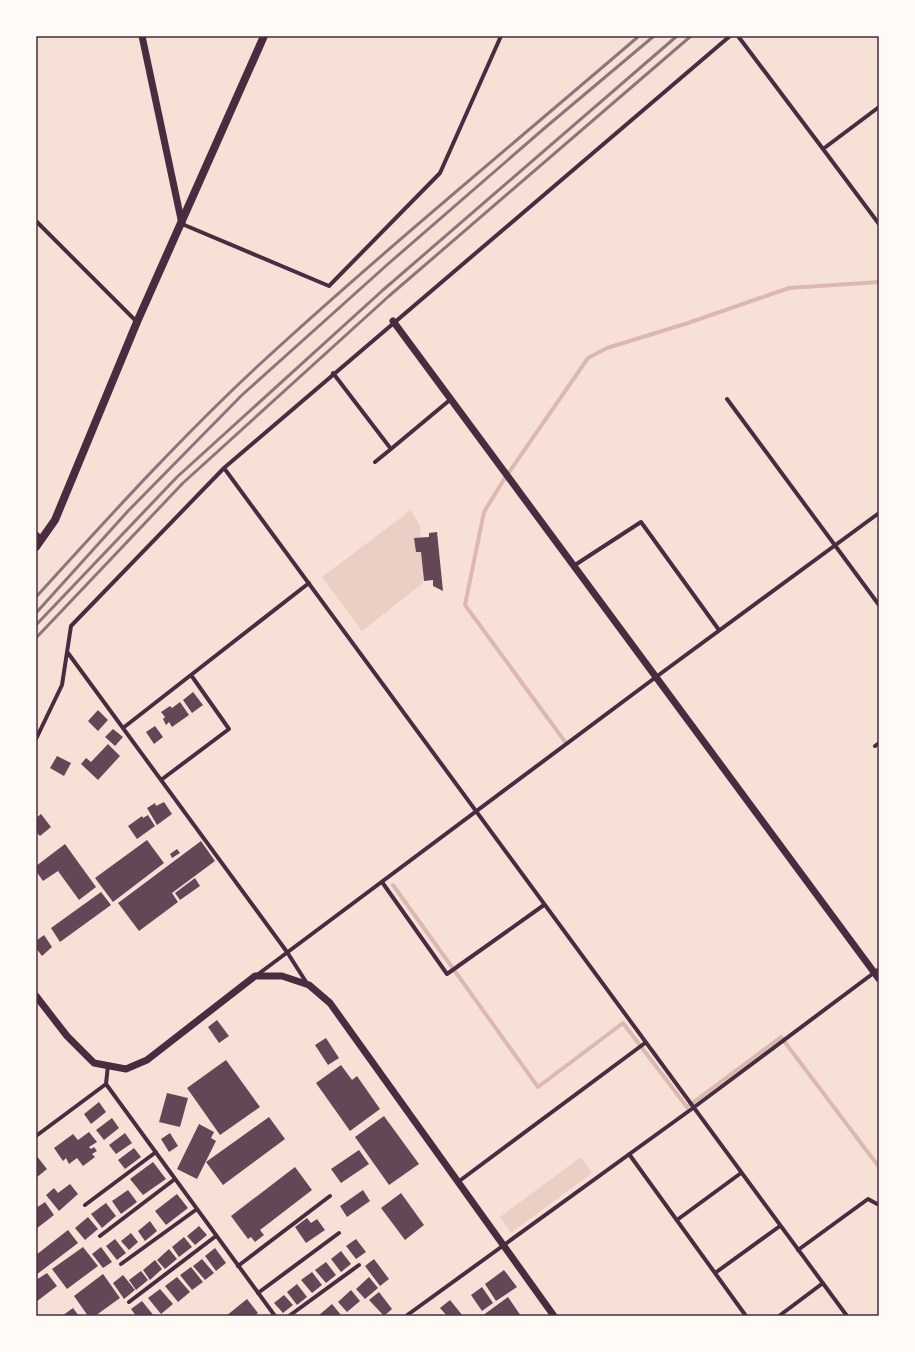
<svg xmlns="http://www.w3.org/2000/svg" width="915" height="1352" font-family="'PT Sans Narrow',sans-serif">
<rect width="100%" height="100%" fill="#f7e1d7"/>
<!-- green -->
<path fill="#ebcfc5" d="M411,510L420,526L423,583L362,631L322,577Z
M581,1157L592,1173L511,1233L500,1217Z"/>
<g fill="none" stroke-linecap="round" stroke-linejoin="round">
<!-- stream -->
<path stroke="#dcb8b0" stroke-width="4" d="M566,743L465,605L484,512L503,481L588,358L607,348L688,323L789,288L879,282
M393,885L538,1087L623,1023L687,1107L781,1037L879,1167"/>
</g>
<!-- building -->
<path fill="#644757" d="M437,532L443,591L433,586V580L424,581L421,552H416L414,538L429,537V533Z
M193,692L203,705L192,713L183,700Z
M180,702L189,715L172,727L169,722L166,725L163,719L165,717L161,712L170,706L172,708Z
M98,710L108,720L98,731L88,721Z
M155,726L163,737L154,744L146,732Z
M113,729L123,737L115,746L105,737Z
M108,744L120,756L98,780L81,764L86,758L91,762Z
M57,756L71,763L64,776L50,768Z
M164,802L172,814L157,825L147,808L155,803L156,806Z
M41,814L51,827L40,836L36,832V818Z
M148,815L155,826L137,839L128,826L142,816L143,818Z
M147,840L164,863L113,902L95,878Z
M201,841L215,861L172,893L178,902L139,931L118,903Z
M65,844L96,887L79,900L58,871L43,881L36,871V866Z
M177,849L180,853L172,858L170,854Z
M195,878L200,886L180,900L175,893Z
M101,892L111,905L60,942L51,928Z
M44,935L52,947L42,956L36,948V941Z
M217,1020L229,1036L219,1043L208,1027Z
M326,1038L339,1058L328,1065L315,1045Z
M226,1060L260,1107L220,1135L187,1088Z
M341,1065L352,1080L357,1076L380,1109L350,1131L316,1083Z
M167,1093L188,1098L180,1127L159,1122Z
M99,1102L106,1112L91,1124L84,1114Z
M384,1116L419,1164L389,1185L355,1137Z
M269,1117L285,1139L223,1185L206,1162Z
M112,1118L119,1128L104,1140L96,1130Z
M199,1124L214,1132L211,1138L216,1141L197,1179L177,1169Z
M89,1132L97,1142L89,1147L91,1149L94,1147L97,1151L92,1154L95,1157L83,1166L77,1158L69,1164L66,1158L63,1161L54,1148L73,1134L78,1140Z
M125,1133L132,1143L116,1154L109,1145Z
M170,1133L178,1146L169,1152L161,1139Z
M134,1148L141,1157L125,1169L118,1160Z
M359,1150L369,1164L341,1183L331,1169Z
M36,1155L47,1169L36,1178Z
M153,1162L166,1179L143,1195L130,1179Z
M295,1167L312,1190L260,1230L264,1235L255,1242L251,1237L248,1239L231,1216Z
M70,1184L78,1194L59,1211L46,1195L54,1188L58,1193Z
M128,1190L137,1202L121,1214L112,1201Z
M363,1190L370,1201L347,1217L340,1206Z
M401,1193L424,1225L405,1240L381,1208Z
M177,1194L188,1208L166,1225L155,1211Z
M45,1202L54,1215L36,1229V1208Z
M106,1203L116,1216L102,1228L91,1214Z
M88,1217L98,1229L85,1240L75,1228Z
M307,1218L311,1223L317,1219L325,1230L306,1243L295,1227Z
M150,1221L157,1231L145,1241L138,1231Z
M199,1226L207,1235L195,1245L187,1236Z
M68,1230L78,1243L36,1275V1255Z
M131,1233L138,1242L129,1250L121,1241Z
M184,1237L192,1247L179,1257L172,1247Z
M115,1239L126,1253L117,1260L106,1246Z
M356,1239L366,1252L356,1259L346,1246Z
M83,1247L98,1266L67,1289L52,1269Z
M101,1247L112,1262L103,1268L92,1254Z
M215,1248L226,1263L216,1271L205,1256Z
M169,1249L177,1259L165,1269L157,1260Z
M341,1251L351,1264L341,1272L331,1259Z
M202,1259L214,1273L205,1280L193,1266Z
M374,1259L389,1279L380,1286L365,1266Z
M155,1260L162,1269L150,1280L143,1270Z
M326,1262L336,1275L326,1283L315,1270Z
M191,1267L203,1282L192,1290L180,1275Z
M504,1270L517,1287L496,1301L485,1284Z
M141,1271L148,1280L136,1290L129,1280Z
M312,1272L322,1285L312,1293L301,1280Z
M47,1273L57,1286L36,1302V1280Z
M103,1274L120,1298L95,1316H88L74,1296Z
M123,1275L135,1290L124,1299L113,1283Z
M177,1277L190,1292L178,1302L165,1286Z
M369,1277L378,1288L365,1299L356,1289Z
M297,1284L307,1297L297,1305L287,1292Z
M482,1287L493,1303L482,1311L471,1295Z
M160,1289L173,1304L161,1314L148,1298Z
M351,1290L360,1301L347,1312L338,1302Z
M379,1292L392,1309L384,1316L369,1300Z
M284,1295L293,1305L283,1313L274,1303Z
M508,1297L521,1316H482Z
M247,1299L258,1313L254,1316H226Z
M450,1300L463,1316H447L440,1308Z
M142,1301L154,1316H136L131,1309Z
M332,1304L341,1315L318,1316Z
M73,1308L79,1316H62Z"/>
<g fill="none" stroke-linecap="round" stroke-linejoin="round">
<!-- minor -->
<path stroke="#4a2c40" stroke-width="4" d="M738,36L823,149L879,107
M823,149L879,224
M36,221L137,322
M182,224L329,286L440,173L501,36
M333,373L391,449L451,399
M727,399L879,605
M375,462L391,449
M224,468L847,1316
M36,533L42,539
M575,565L641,522L719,630
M68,653L287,952L308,985
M123,728L309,583
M36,739L62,685L71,626L224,468L730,36
M875,746L879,743
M161,780L229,729L191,675
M382,882L447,974L544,905
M257,975L656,677L879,513
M106,1084L275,1316
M36,1136L106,1084L108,1065
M629,1154L746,1316
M458,1182L645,1043
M85,1205L156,1152
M677,1220L741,1173
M100,1236L175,1179
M798,1250L868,1199L879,1205
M121,1264L197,1209
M238,1266L330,1196
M715,1273L780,1226
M258,1293L339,1233
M129,1302L216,1236
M289,1316L359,1265
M406,1316L693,1108L879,969
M779,1316L823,1283"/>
<!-- tertiary -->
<path stroke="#4a2c40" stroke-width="7" d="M142,36L182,224
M393,321L879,979
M36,996L67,1036L94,1063L126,1069L147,1060L255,976H282L309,985L330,1003L554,1316"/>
<!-- secondary -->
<path stroke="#4a2c40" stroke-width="8" d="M36,547L55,520L137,322L264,36"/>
<!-- rail -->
<path stroke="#8f747c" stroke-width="3" d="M36,597C108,518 181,437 260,364C383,251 512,145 639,36
M36,613L128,511L242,395L388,264L547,126L654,36
M36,625L177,477L383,290L677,36
M36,638L183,483L389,296L691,36"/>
</g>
<!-- border -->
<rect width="915" height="1352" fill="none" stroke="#fffaf5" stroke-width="74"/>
<rect x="37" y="37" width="841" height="1278" fill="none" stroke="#4a2c40" stroke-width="1.5"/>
</svg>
